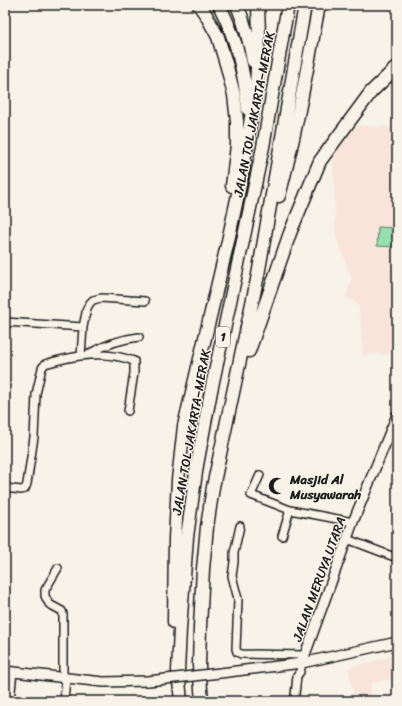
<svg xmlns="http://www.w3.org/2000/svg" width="402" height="706" font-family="Sriracha,sans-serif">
<rect width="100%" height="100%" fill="#f7f3e8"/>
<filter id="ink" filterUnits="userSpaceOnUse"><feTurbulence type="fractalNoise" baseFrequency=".025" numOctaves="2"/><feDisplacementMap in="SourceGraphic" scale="8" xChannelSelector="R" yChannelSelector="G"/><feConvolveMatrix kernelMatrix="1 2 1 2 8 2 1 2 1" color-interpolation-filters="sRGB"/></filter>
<g filter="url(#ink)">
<!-- built -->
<path fill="#f8e4db" d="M352,125L397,128V353L363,355L359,306L346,296L352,278L336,237L333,156Z
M397,655V677L371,683V695L354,696L348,668Z"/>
<!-- green -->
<path fill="#96e0af" stroke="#597e66" d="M378,227L397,228V247L377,246Z"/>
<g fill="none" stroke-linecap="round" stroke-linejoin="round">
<!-- street casing -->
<g stroke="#1c1c1c" stroke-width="10">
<path id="street" d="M5,322L83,327
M90,353C105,345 121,339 139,337
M81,356L83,327L87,308L90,303L93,300L101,298L145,301
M260,475L251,495L290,510L353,522
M5,488L21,490L25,489L27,484L34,437L36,394L42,368L45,364C75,355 104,350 134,361V373L128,411
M240,526L234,553V562L232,576L238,599L236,649L237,652L241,654L305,655
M282,536L290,510
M347,539L397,558
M58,568L45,590V596L49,604L62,611L63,614V678
M295,695L297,676L300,672L302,663
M10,701L13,672
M64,701L66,678"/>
</g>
<!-- secondary casing -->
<g stroke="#1c1c1c" stroke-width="12">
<path id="secondary" d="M302,663L353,522L397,415
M5,671L103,682L148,681
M220,673L302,663L397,642"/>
</g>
<!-- highway casing -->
<g stroke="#1c1c1c" stroke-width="15">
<path id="highway" d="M199,5L206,15L218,37L227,67L234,95L237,121V145L232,186
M219,5C237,39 244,71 248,109
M237,5C244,21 250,44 253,61
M279,196C296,133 307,69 319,5
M249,351L290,233L320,161L371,92L397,67
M174,622L175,539L178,480L184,426L228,241L237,199L243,168L256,86L259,34L258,5
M181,701L178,671L180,629L187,537L197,465L211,391L263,147L288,5
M202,701L199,666L200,627L203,569L207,527L213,487L258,275L305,5"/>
</g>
<!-- street -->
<use href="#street" stroke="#f7f3e8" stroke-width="7"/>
<!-- secondary -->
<use href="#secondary" stroke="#f7f3e8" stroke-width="9"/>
<!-- highway -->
<use href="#highway" stroke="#f7f3e8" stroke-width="12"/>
<!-- secondary-bridge casing -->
<g stroke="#1c1c1c" stroke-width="12" stroke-linecap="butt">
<path id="secondary-bridge" d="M148,681L220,673"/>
</g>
<!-- secondary-bridge -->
<use href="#secondary-bridge" stroke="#f7f3e8" stroke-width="9"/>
</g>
</g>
<!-- icons -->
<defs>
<g id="mosque-bare" transform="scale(1.38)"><path d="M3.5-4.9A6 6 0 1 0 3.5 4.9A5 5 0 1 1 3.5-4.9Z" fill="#1c1c1c" stroke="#f7f3e8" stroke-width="2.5" paint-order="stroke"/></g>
</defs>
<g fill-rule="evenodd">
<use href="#mosque-bare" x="277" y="486"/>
</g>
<g text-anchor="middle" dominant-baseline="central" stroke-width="3" stroke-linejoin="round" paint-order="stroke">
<!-- shield labels -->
<rect fill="#f7f3e8" stroke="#5e5c59" stroke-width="1" x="216" y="327" width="14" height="20" rx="3"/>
<g font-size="12" font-weight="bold" fill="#1c1c1c">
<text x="223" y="337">1</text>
</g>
<!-- street labels -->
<g font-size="13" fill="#1c1c1c" stroke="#f7f3e8">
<text transform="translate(254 114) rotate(-79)">JALAN TOL JAKARTA–MERAK</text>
<text transform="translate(191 432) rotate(-80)">JALAN TOL JAKARTA–MERAK</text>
<text transform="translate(319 579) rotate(-70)">JALAN MERUYA UTARA</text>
</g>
<!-- poi labels -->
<g font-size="13" font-weight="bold" fill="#1c1c1c" stroke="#f7f3e8" text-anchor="start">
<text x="290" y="479">Masjid Al<tspan x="290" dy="15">Musyawarah</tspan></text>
</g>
</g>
<!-- margin -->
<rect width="402" height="706" fill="none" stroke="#f7f3e8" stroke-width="20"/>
<rect x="10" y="10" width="382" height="686" fill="none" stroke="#1c1c1c" stroke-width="1.5" filter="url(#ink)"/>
</svg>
